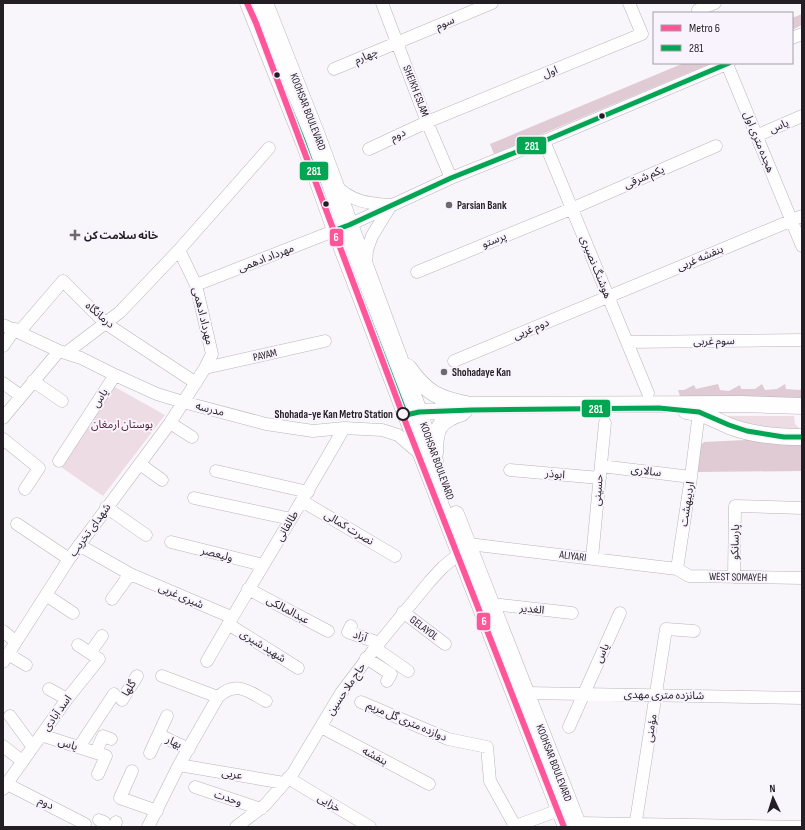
<svg xmlns="http://www.w3.org/2000/svg" width="805" height="830" font-family="'Sofia Sans Condensed','Noto Sans Arabic',sans-serif">
<rect width="100%" height="100%" fill="#f8f5fb"/>
<!-- green -->
<path fill="#eedce4" d="M113,386L165,415L103,496L58,465Z
M718,416H794L795,424L801,430L773,431Z"/>
<!-- forest -->
<path fill="#e0cad4" d="M802,14V25L792,30V18Z
M684,63H712L494,154L490,144Z
M718,384L720,390L729,391L740,385L741,389H755L762,384L765,390L777,389L785,384L786,389L799,390L802,389V400L680,396L678,390H684L694,385L696,389Z
M746,440L802,441V471L696,472L699,447L704,442Z"/>
<g fill="none" stroke-linecap="round" stroke-linejoin="round">
<!-- minor casing -->
<g stroke="#b9b5bb" stroke-width="13">
<path id="minor" d="M382,3L427,122L451,178
M698,10L715,3
M792,38L802,34
M727,64L802,246
M334,69L492,3
M756,136L802,116
M544,141L648,393
M369,149L427,122L642,34L629,3
M336,186C353,202 367,203 390,205
M366,266L367,250L372,236L391,205
M417,272L571,209L716,146
M196,285L349,225L451,178L544,141L729,63
M3,325L59,351L81,358L115,375L157,394L183,402L266,424L313,431L344,428L382,430L398,435L420,454
M20,331L63,281L105,323L196,383
M627,342L802,340
M3,346L15,329
M66,353L120,312L179,250L269,148
M454,361L802,216
M205,368L325,341
M33,381L62,401
M3,383L21,396
M3,418L59,351
M170,423L192,437
M3,439L39,468L25,489
M59,461L115,375
M140,464L162,480
M601,466L691,477
M510,470L600,478
M216,471L308,492
M194,498L291,519
M302,501L395,556
M106,507L146,535
M17,524L69,559
M171,542L263,565
M469,544L677,569L689,576L802,578
M79,545L130,574L231,617
M592,558L605,423
M677,569L691,477L699,412
M734,577L735,506L802,508
M248,589L328,631
M46,595L73,613
M112,599L130,574
M492,604L572,613
M403,612L445,644
M228,624L298,668
M351,626L348,632L379,643
M3,631L16,642
M375,648L408,671
M90,653L102,636
M8,654L26,665
M366,658L391,674L387,681
M207,661C252,582 300,506 344,428
M3,662L69,559L170,423L205,368L212,354L196,285L179,250
M162,676L218,697
M49,689L67,699
M527,693L802,698
M122,700L137,676
M361,702L448,739L487,747L490,781L515,826
M10,716L32,746
M321,727L429,784
M569,727L620,613
M41,735L106,756L98,774
M159,735L189,749
M3,746L22,761
M79,747L114,694
M96,752L103,736L111,739
M150,753L167,716
M179,765L284,783
M132,771L120,798L157,811
M288,778L370,827
M7,784L85,824
M195,787L261,809
M3,789L67,699L99,659L78,645
M99,820L104,822L103,827
M578,823L802,827
M114,827L116,822
M148,827L179,765L218,697C236,680 248,691 266,701
M236,827L265,805L293,773L341,693L375,648L430,581L443,567L460,553
M513,827L559,810
M635,827L666,629L694,631"/>
</g>
<!-- major casing -->
<g stroke="#b9b5bb" stroke-width="17">
<path id="major" d="M248,3L304,143L335,230L405,413L566,827
M265,3L317,135L420,414L435,461
M408,367C427,394 439,399 471,405L741,404L802,406
M686,411C704,413 713,419 729,426C752,435 777,437 802,437
M410,414L419,412L465,410
M435,453C435,430 438,420 462,413
M456,514L579,827"/>
</g>
<!-- minor -->
<use href="#minor" stroke="#fefefe" stroke-width="12"/>
<!-- major -->
<use href="#major" stroke="#fefefe" stroke-width="16"/>
<!-- bus-1 casing -->
<g stroke="#f9f3fd" stroke-width="8">
<path id="bus-1" d="M248,3L304,143L335,230L406,415L419,412L472,410L659,408L699,412L729,425L747,431L784,437H802
M335,230L349,225L451,178L544,141L729,63"/>
</g>
<!-- bus-1 -->
<use href="#bus-1" stroke="#00a651" stroke-width="5"/>
<!-- metro-1 casing -->
<g stroke="#f9f3fd" stroke-width="9">
<path id="metro-1" d="M247,3L256,23L407,426L564,827"/>
</g>
<!-- metro-1 -->
<use href="#metro-1" stroke="#f59" stroke-width="6"/>
</g>
<!-- markers -->
<g fill="#221e24" stroke="#f9f3fd" stroke-width="1.5">
<circle cx="277" cy="75" r="3.5"/>
<circle cx="602" cy="116" r="3.5"/>
<circle cx="326" cy="204" r="3.5"/>
</g>
<g fill="#6d696f" stroke="#f9f3fd" stroke-width="1.5">
<circle cx="449" cy="205" r="4"/>
<path d="M73 229h4v4h4v4h-4v4h-4v-4h-4v-4h4z"/>
<circle cx="444" cy="372" r="4"/>
</g>
<circle fill="#f9f3fd" stroke="#221e24" stroke-width="2" cx="403" cy="414" r="6"/>
<g text-anchor="middle" dominant-baseline="central" stroke-width="4" stroke-linejoin="round" paint-order="stroke">
<!-- street labels -->
<g font-size="11" fill="#221e24" stroke="#f9f3fd">
<text transform="translate(445 23) rotate(-23)">سوم</text>
<text transform="translate(366 56) rotate(-23)">چهارم</text>
<text transform="translate(550 72) rotate(-22)">اول</text>
<text transform="translate(416 91) rotate(69)">SHEIKH ESLAM</text>
<text transform="translate(308 112) rotate(69)">KOOHSAR BOULEVARD</text>
<text transform="translate(779 126) rotate(-23)">یاس</text>
<text transform="translate(398 135) rotate(-25)">دوم</text>
<text transform="translate(759 142) rotate(68)">هجده متری اول</text>
<text transform="translate(644 177) rotate(-23)">یکم شرقی</text>
<text transform="translate(494 240) rotate(-22)">پرستو</text>
<text transform="translate(266 258) rotate(-21)">مهرداد ادهمى</text>
<text transform="translate(700 258) rotate(-23)">بنفشه غربی</text>
<text transform="translate(596 267) rotate(68)">هوشنگ نصیری</text>
<text transform="translate(100 315) rotate(41)">درمانگاه</text>
<text transform="translate(203 316) rotate(76)">مهرداد ادهمی</text>
<text transform="translate(531 329) rotate(-23)">دوم غربی</text>
<text transform="translate(714 341) rotate(-1)">سوم غربی</text>
<text transform="translate(265 355) rotate(-13)">PAYAM</text>
<text transform="translate(100 398) rotate(-57)">یاس</text>
<text transform="translate(210 409) rotate(14)">مدرسه</text>
<text transform="translate(437 461) rotate(70)">KOOHSAR BOULEVARD</text>
<text transform="translate(646 471) rotate(7)">سالاری</text>
<text transform="translate(555 474) rotate(5)">ابوذر</text>
<text transform="translate(598 490) rotate(-85)">حسینی</text>
<text transform="translate(687 504) rotate(-81)">اردیبهشت</text>
<text transform="translate(287 526) rotate(-59)">طالقانی</text>
<text transform="translate(349 528) rotate(31)">نصرت کمالی</text>
<text transform="translate(90 530) rotate(-54)">شهدای تخریب</text>
<text transform="translate(735 542) rotate(-89)">پارسانکو</text>
<text transform="translate(217 554) rotate(14)">ولیعصر</text>
<text transform="translate(573 556) rotate(7)">ALIYARI</text>
<text transform="translate(738 577) rotate(1)">WEST SOMAYEH</text>
<text transform="translate(181 596) rotate(23)">شیری غربی</text>
<text transform="translate(532 609) rotate(6)">الغدیر</text>
<text transform="translate(288 610) rotate(28)">عبدالمالکی</text>
<text transform="translate(424 628) rotate(37)">GELAYOL</text>
<text transform="translate(360 636) rotate(18)">آزاد</text>
<text transform="translate(263 646) rotate(32)">شهید شیری</text>
<text transform="translate(602 653) rotate(-65)">یاس</text>
<text transform="translate(129 688) rotate(-58)">گلها</text>
<text transform="translate(346 689) rotate(-56)">حاج ملا حسین</text>
<text transform="translate(664 695) rotate(1)">شانزده متری مهدی</text>
<text transform="translate(57 713) rotate(-54)">اسد آبادی</text>
<text transform="translate(407 721) rotate(23)">دوازده متری گل مریم</text>
<text transform="translate(651 728) rotate(-81)">مؤمنی</text>
<text transform="translate(174 742) rotate(25)">بهار</text>
<text transform="translate(68 744) rotate(18)">یاس</text>
<text transform="translate(375 756) rotate(28)">بنفشه</text>
<text transform="translate(554 763) rotate(69)">KOOHSAR BOULEVARD</text>
<text transform="translate(232 774) rotate(9)">عربی</text>
<text transform="translate(228 798) rotate(18)">وحدت</text>
<text transform="translate(46 803) rotate(26)">دوم</text>
<text transform="translate(329 803) rotate(31)">خزایی</text>
</g>
<!-- poi labels -->
<g font-size="11" font-weight="bold" fill="#221e24" stroke="#f9f3fd" text-anchor="start">
<text x="457" y="205">Parsian Bank</text>
<text x="84" y="235">خانه سلامت کن</text>
<text x="452" y="372">Shohadaye Kan</text>
</g>
<!-- stop labels -->
<g font-size="11" font-weight="bold" fill="#221e24" stroke="#f9f3fd" text-anchor="end">
<text x="393" y="414">Shohada-ye Kan Metro Station</text>
</g>
<!-- park labels -->
<g font-size="11" fill="#4e1e33" stroke="#f9f3fd">
<text x="122" y="424">بوستان ارمغان</text>
</g>
</g>
<g stroke="#f9f3fd" stroke-width="1.5">
<rect x="516" y="136" width="31" height="19" rx="4" fill="#00a651"/>
<rect x="299" y="161" width="30" height="20" rx="4" fill="#00a651"/>
<rect x="329" y="228" width="15" height="19" rx="4" fill="#f59"/>
<rect x="581" y="399" width="30" height="19" rx="4" fill="#00a651"/>
<rect x="476" y="612" width="15" height="19" rx="4" fill="#f59"/>
</g>
<g font-size="11" text-anchor="middle" font-weight="bold" fill="#fff">
<text x="532" y="150">281</text>
<text x="314" y="175">281</text>
<text x="336" y="241">6</text>
<text x="596" y="413">281</text>
<text x="484" y="625">6</text>
</g>
<!-- border -->
<rect width="805" height="830" fill="none" stroke="#221e24" stroke-width="8"/>
<!-- legend -->
<rect x="653" y="12" width="140" height="52" fill="#f9f3fd" stroke="#a39ea6"/>
<rect x="661" y="25" width="20" height="6" fill="#ff5599" stroke="#a39ea6"/>
<text x="689" y="32" font-size="12" fill="#221e24">Metro 6</text>
<rect x="661" y="45" width="20" height="6" fill="#00a651" stroke="#a39ea6"/>
<text x="689" y="52" font-size="12" fill="#221e24">281</text>
<!-- north arrow -->
<g transform="translate(773 798) rotate(356)" stroke="#f9f3fd" stroke-width="3" paint-order="stroke">
<path d="M0-3L7 15L0 10L-7 15Z" fill="#221e24"/>
<text y="-6" font-size="11" font-weight="bold" text-anchor="middle" fill="#221e24">N</text>
</g>
</svg>
